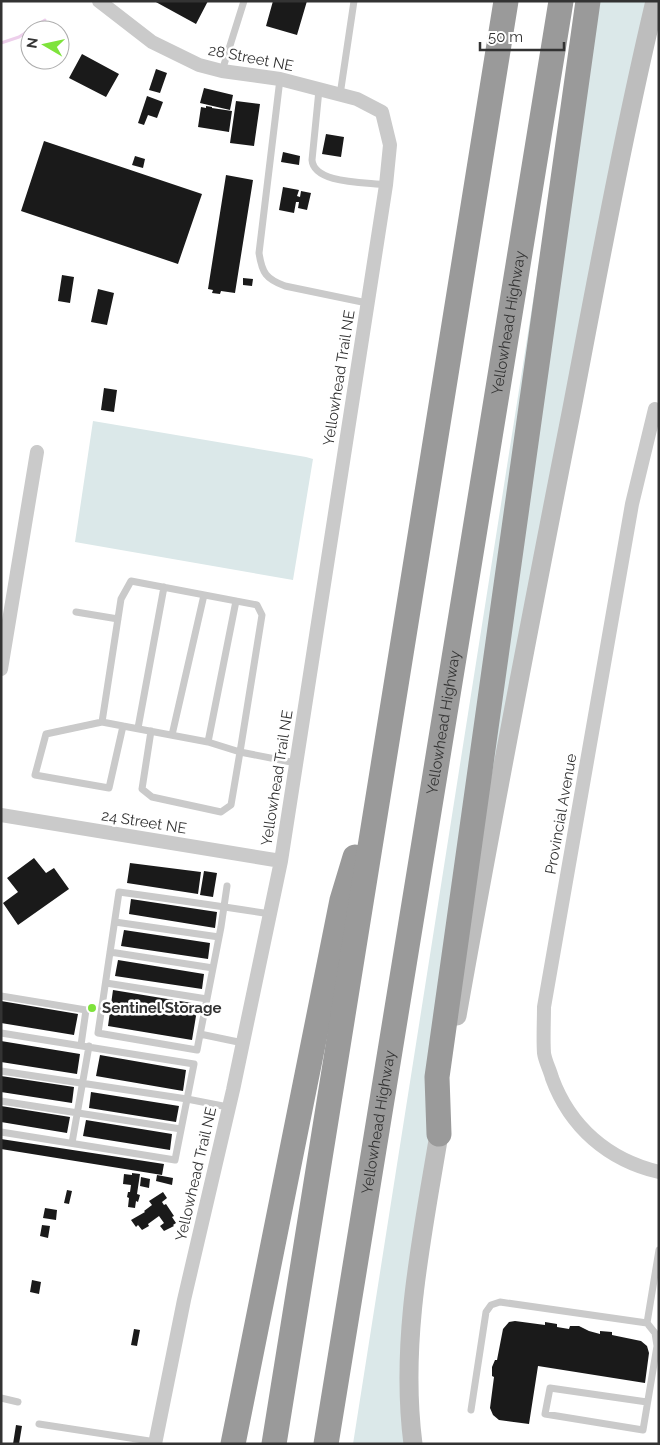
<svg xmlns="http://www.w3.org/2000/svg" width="660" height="1445" font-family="Raleway,sans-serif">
<rect width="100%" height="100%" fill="#fff"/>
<!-- green -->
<path fill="#dbe8e9" d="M598,1H649L482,827Z
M556,155L512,475L407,1444H353Z
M93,421L306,457L313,459L293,580L75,542Z"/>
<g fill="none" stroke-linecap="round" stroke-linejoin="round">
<!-- stream -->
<path stroke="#edcfeb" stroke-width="3" d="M1,43L19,37L45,20"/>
</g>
<!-- building -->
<path fill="#1a1a1a" d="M154,1H208L196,24Z
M273,1H307L297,35L266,26Z
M82,54L119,74L106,97L69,78Z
M156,69L167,73L160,93L149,90Z
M204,88L233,95L230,110L200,103Z
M147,96L163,102L157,118L148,115L144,125L138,123Z
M236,101L260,104L254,146L230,143Z
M206,106L212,107V108L232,111L229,132L198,127L201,107L206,108Z
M326,134L344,137L341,157L322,154Z
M44,141L202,194L178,264L21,211Z
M283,152L300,156L299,165L281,162Z
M135,156L145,159L143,168L132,165Z
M226,175L253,180L235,293L221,291L220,294L212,293L213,290L208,289Z
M283,187L299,190L297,196L300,197L301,191L311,193L307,210L298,208L299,202H296L294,213L279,210Z
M62,275L74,277L70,303L58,301Z
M243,278L253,279L252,286L243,285Z
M98,289L114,293L107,325L91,322Z
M104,388L117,390L114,412L101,410Z
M34,858L46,873L54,868L69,889L18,925L3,903L18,892L7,878Z
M130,863L201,872L198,894L127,883Z
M204,871L217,873L213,897L200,895Z
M131,899L217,912L215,928L129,914Z
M124,930L210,943L208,959L121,946Z
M118,960L204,974L202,989L115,976Z
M113,990L198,1004L192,1040L108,1026Z
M1,1001L78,1014L74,1035L1,1023Z
M1,1041L80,1054L77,1074L1,1062Z
M100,1055L186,1070L183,1091L96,1076Z
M1,1076L74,1087L72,1103L1,1092Z
M91,1092L179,1106L176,1122L89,1108Z
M1,1106L70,1117L67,1133L1,1122Z
M86,1120L172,1134L170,1150L83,1136Z
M1,1139L164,1164L162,1175L1,1149Z
M132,1173L140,1174L137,1194L140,1195L138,1202L136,1201L135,1208L128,1207L129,1198L127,1197L128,1192H130L131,1185L123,1184L124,1174L132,1175Z
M157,1175L173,1178L172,1185L156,1181Z
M141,1177L150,1179L149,1188L140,1186Z
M67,1190L72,1191L69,1204L64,1203Z
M163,1192L167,1198L162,1202L164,1205L166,1204L174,1216L172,1217L176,1223L173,1225L174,1226L164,1231L160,1226L164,1223L159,1216L148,1224L149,1226L142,1230L138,1225L136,1227L131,1220L145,1212L144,1211L152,1205L149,1201Z
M45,1208L57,1210L56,1220L43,1218Z
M42,1225L50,1226L48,1238L40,1236Z
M32,1280L41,1282L39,1294L30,1292Z
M515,1321L545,1325V1322L557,1324V1327L569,1329L570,1326H579L589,1331L600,1334V1331L612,1332V1335L641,1341L647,1346L649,1353L645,1383L538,1366L529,1424L499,1420L493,1415L490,1408L494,1377L492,1376V1367L495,1360H497L503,1329L509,1322Z
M134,1329L140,1330L137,1346L131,1345Z
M16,1425L22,1426L19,1444H13Z"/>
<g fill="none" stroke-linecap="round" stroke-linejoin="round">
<!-- service -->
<path stroke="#cacaca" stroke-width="7" d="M222,71L244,1
M280,79L259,253C262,273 266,279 285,286L367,303
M319,90L312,160C314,184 366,182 386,185
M340,95L354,1
M76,612L118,619
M102,722L123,726
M138,728L164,587
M151,731L142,789L152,797L221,812L231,805L240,752L208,742L123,726L109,788L35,775L46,734L102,722L121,599L131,581L257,605L262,615L240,752L296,763
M172,735L204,595
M208,742L236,601
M227,886L221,927L197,1050L98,1033L119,892C170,899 220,906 270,914
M115,922L219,937
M110,952L213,968
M106,983L207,999
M1,996L86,1010L81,1045
M1,1033L194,1064L175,1160L1,1132
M200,1034L243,1043
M1,1071L187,1099L228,1107
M1,1101L181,1129
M72,1143L89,1046
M647,1323L655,1333L657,1346L643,1430L545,1414L550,1388L647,1402
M1,1398L18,1402
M471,1410L486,1312L491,1305L500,1302L647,1323L659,1250
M39,1424L156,1442"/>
<!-- minor -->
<path stroke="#cacaca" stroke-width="14" d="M99,1L152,42L199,65L222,71L280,79L357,99L382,112L390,145L386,185L281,861L233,1090L184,1300L155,1444
M655,409L632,504L544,1007C544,1022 543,1038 544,1053C545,1061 550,1070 552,1078C570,1127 608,1160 659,1172
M1,669L37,452
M1,815L281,861"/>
<!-- secondary -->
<path stroke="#bdbdbd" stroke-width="19" d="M457,1016C493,813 532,611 572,408C598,272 623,136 655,1
M413,1444C399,1337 424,1228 441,1122"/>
<!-- motorway -->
<g stroke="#9a9a9a" stroke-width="25">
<path d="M439,1134L437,1077L588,1"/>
<path d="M233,1444L342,900L355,857"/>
<path d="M274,1444L506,1"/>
<path id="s1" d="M326,1444L561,1"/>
</g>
</g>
<!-- markers -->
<circle fill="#7ee33b" stroke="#fff" stroke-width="2" cx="92" cy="1008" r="5"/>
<g text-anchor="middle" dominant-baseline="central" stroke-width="5" stroke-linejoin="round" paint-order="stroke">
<!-- street labels -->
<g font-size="15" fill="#333" stroke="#fff">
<text transform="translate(251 58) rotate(11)">28 Street NE</text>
<text stroke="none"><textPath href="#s1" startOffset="1136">Yellowhead Highway</textPath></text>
<text transform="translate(339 378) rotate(-81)">Yellowhead Trail NE</text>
<text stroke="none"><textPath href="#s1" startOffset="731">Yellowhead Highway</textPath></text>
<text transform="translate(277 778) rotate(-81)">Yellowhead Trail NE</text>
<text transform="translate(561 814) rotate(-80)">Provincial Avenue</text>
<text transform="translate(144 822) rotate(9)">24 Street NE</text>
<text stroke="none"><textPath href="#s1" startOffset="326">Yellowhead Highway</textPath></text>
<text transform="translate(196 1174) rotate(-77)">Yellowhead Trail NE</text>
</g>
<!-- poi labels -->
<g font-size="15" font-weight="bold" fill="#333" stroke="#fff" text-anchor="start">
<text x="102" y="1008">Sentinel Storage</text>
</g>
</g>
<!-- border -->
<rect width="660" height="1445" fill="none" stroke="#333333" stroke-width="5"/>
<!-- north arrow -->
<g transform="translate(45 45) rotate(279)"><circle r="24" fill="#ffffff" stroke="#adadad"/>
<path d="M0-4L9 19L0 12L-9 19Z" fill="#7ee33b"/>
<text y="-8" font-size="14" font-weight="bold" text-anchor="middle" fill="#333333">N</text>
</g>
<!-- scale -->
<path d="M480 42v8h84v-8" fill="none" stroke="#333333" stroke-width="2.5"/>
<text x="488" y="42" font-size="15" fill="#333333" stroke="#ffffff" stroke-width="4" paint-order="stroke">50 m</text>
</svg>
